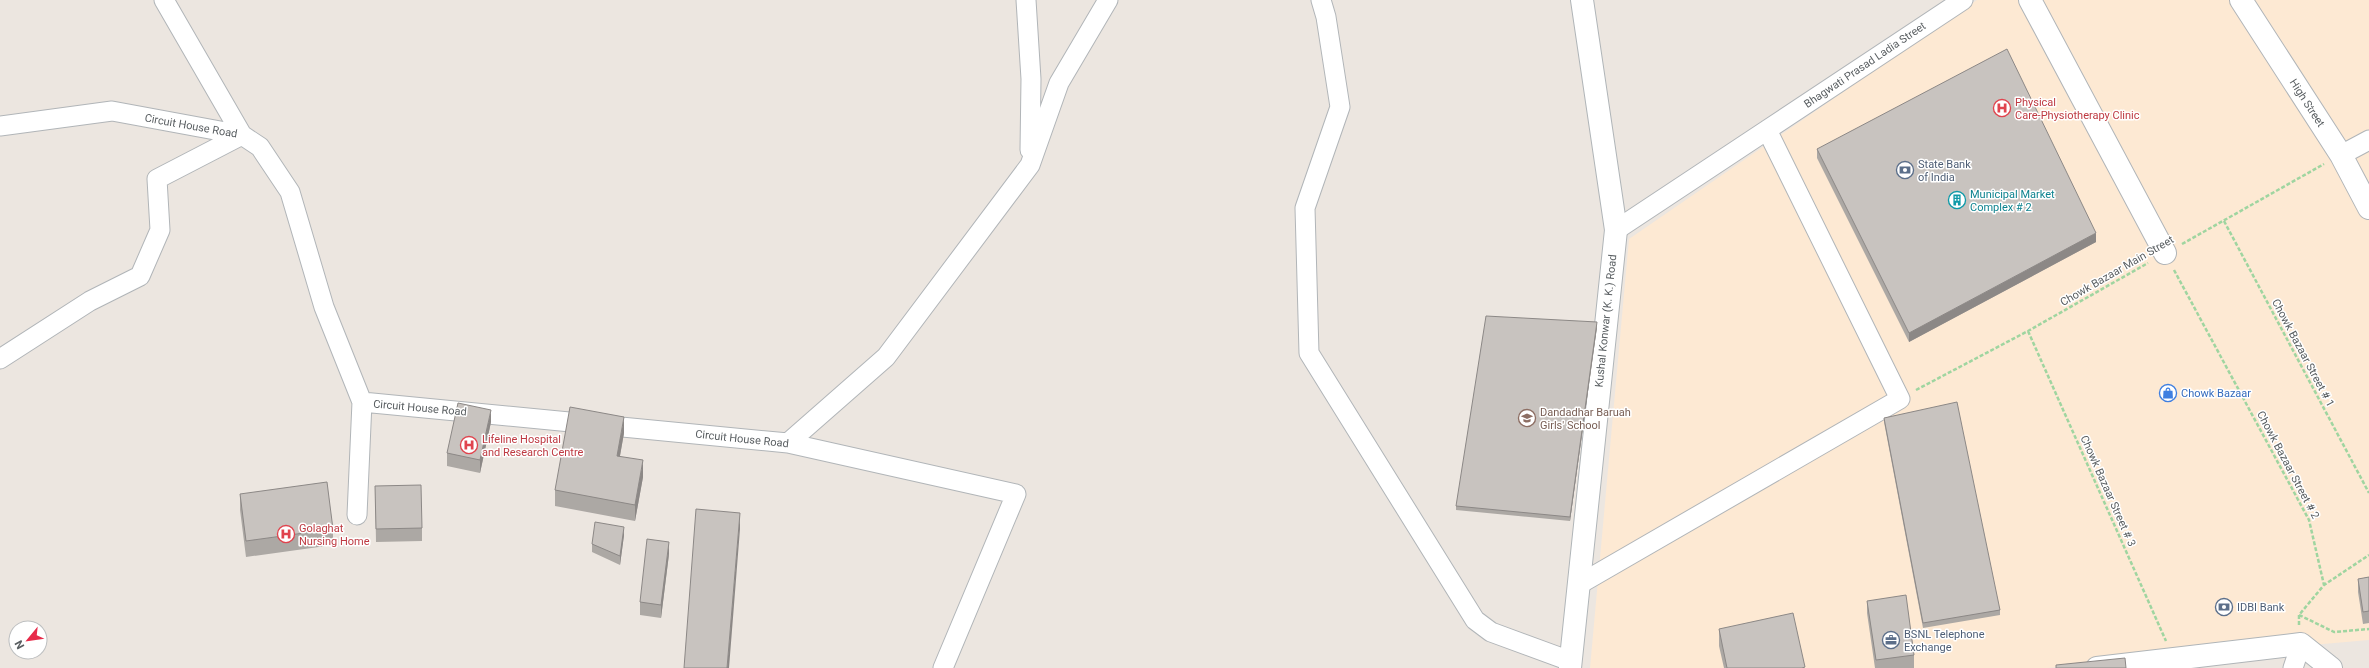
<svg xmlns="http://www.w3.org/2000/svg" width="2369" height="668" font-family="Roboto,sans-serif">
<rect width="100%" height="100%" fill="#ece6e0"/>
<!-- commercial -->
<path fill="#fde9d3" d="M1977,0H2369V640L2047,668H1590L1629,239Z"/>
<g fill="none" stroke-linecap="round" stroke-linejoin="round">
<!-- minor casing -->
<g stroke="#b1b5b8" stroke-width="21">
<path id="minor" d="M1026,0L1031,79L1030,150
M1321,0L1326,17L1340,107L1305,208L1309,353L1475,620L1491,632L1570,661
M0,126L112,111L242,135L260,147L290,192L324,307L362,402L788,443L1016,494L943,668
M1767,130L1963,0
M2341,155L2369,140
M0,359L90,301L140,276L160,230L157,179L242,135L164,0
M788,443L886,357L1030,165L1059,83L1108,0
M357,515L362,402
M1578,585L1900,399L1767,130L1616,230
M2293,668L2301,644"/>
</g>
<!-- tertiary casing -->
<g stroke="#b1b5b8" stroke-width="24">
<path id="tertiary" d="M2030,0L2165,253
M2241,0L2341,155L2369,208"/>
</g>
<!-- secondary casing -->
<g stroke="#b0b5b8" stroke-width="24">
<path id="secondary" d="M1570,668L1616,230L1582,0
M2097,668L2301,644L2331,668"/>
</g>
<!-- path -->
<path stroke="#9fd5a0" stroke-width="2.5" stroke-dasharray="4 2" stroke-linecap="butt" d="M2224,221L2369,493
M2182,244L2324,164
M2174,270L2309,520L2324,585
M2028,331L2166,641
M1916,390L2028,331L2148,263
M2299,615L2334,632L2369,629
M2299,625V615L2324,585L2369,555"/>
<!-- minor -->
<use href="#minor" stroke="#fff" stroke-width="19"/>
<!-- tertiary -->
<use href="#tertiary" stroke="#fff" stroke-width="22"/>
<!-- secondary -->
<use href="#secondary" stroke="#fff" stroke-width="22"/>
</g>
<!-- wall -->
<path fill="#aca8a4" d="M1817,149L2096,242L1909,342L1817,158Z
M1597,327L1570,521L1456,510V506Z
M1884,418L2000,610V615L1923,628L1884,422Z
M491,422L480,473L447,466V453Z
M624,433L620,456L643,477L635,521L555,506V490Z
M375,486L422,528V541L376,542Z
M240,494L333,529V545L246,557L240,510Z
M624,535L620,565L592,552V544Z
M669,554L661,618L640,615V602Z
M2369,577V623L2363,624L2358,592V579Z
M1867,601L1914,655V668H1875L1867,613Z
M1719,629L1805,668H1724L1719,646Z"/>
<!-- shaded-wall -->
<path fill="#8c8886" d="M2096,233V242L1909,342V333Z
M1597,322V327L1570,521V517Z
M491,410V422L480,473V460Z
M624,417V433L617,472V456Z
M643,460V477L635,521V505Z
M740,513V529L729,668H727Z
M624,527V535L620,565V556Z
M669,542V554L661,618V605Z"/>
<!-- building -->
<path fill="#c8c3bf" stroke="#8c8886" d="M2007,49L2096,233L1909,333L1817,149Z
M1486,316L1597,322L1570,517L1456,506Z
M1957,402L2000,610L1923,623L1884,418Z
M458,403L491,410L480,460L447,453Z
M570,407L624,417L617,456L643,460L635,505L555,490Z
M327,482L333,529L246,541L240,494Z
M421,485L422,528L376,529L375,486Z
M696,509L740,513L727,668H684Z
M595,522L624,527L620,556L592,544Z
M647,539L669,542L661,605L640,602Z
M2369,577V611L2363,612L2358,579Z
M1906,595L1914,655L1876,660L1867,601Z
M1793,613L1805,667L1802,668H1727L1719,629Z
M2125,658L2126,668H2056V665Z"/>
<!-- icons -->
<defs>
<g id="hospital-ring" transform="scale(0.9)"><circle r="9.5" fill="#fff" stroke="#e0444e" stroke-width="1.5"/><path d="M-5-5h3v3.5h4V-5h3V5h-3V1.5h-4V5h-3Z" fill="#e0444e"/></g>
<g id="bank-ring" transform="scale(0.9)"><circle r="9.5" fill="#fff" stroke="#5c6f8a" stroke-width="1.5"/><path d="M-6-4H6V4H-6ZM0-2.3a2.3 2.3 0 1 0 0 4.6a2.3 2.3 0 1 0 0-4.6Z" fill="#5c6f8a"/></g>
<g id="building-ring" transform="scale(0.9)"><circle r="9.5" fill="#fff" stroke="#0f9aa8" stroke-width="1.5"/><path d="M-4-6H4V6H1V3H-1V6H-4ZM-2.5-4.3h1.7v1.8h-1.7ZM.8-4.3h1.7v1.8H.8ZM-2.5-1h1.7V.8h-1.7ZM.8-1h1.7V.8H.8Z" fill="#0f9aa8"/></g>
<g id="shop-ring" transform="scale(0.9)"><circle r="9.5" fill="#fff" stroke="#3f7fe0" stroke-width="1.5"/><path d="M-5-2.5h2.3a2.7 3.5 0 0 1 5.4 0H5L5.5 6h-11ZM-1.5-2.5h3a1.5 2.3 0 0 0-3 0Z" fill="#3f7fe0"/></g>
<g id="school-ring" transform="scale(0.9)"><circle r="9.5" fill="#fff" stroke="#8d6e63" stroke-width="1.5"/><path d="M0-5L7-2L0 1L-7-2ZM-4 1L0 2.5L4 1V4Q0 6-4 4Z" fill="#8d6e63"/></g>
<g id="office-ring" transform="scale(0.9)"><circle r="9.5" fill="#fff" stroke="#5c6f8a" stroke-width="1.5"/><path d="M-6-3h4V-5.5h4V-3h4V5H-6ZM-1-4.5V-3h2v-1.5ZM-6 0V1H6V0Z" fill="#5c6f8a"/></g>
</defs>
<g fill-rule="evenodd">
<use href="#hospital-ring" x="2002" y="108"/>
<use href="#bank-ring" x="1905" y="170"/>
<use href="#building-ring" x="1957" y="200"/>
<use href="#shop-ring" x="2168" y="393"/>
<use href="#school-ring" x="1527" y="418"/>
<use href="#hospital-ring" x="469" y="445"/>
<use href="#hospital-ring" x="286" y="534"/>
<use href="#bank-ring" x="2224" y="607"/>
<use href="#office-ring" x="1891" y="640"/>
</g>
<g text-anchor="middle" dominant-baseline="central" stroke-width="3" stroke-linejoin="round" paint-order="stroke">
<!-- street labels -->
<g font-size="11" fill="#595e61" stroke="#fff">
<text transform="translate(1865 65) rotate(-34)">Bhagwati Prasad Ladia Street</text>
<text transform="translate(2307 103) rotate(57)">High Street</text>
<text transform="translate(191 126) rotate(10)">Circuit House Road</text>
<text transform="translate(2117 271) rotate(-30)">Chowk Bazaar Main Street</text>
<text transform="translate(1606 321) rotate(-84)">Kushal Konwar (K. K.) Road</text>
<text transform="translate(2303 353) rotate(62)">Chowk Bazaar Street # 1</text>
<text transform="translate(420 408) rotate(5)">Circuit House Road</text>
<text transform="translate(742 439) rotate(6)">Circuit House Road</text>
<text transform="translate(2288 465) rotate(62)">Chowk Bazaar Street # 2</text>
<text transform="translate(2108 491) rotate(66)">Chowk Bazaar Street # 3</text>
</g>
<!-- health labels -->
<g font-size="11" fill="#be3a42" stroke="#fff" text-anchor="start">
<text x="2015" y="102">Physical<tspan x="2015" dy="13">Care-Physiotherapy Clinic</tspan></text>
<text x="482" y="439">Lifeline Hospital<tspan x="482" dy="13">and Research Centre</tspan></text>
<text x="299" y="528">Golaghat<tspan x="299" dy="13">Nursing Home</tspan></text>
</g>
<!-- service labels -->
<g font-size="11" fill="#4e5e75" stroke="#fff" text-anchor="start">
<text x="1918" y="164">State Bank<tspan x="1918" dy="13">of India</tspan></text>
<text x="2237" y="607">IDBI Bank</text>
<text x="1904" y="634">BSNL Telephone<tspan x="1904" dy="13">Exchange</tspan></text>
</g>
<!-- culture labels -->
<g font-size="11" fill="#0d838f" stroke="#fff" text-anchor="start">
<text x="1970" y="194">Municipal Market<tspan x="1970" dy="13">Complex # 2</tspan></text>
</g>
<!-- shop labels -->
<g font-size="11" fill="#366cbe" stroke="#fff" text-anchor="start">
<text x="2181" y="393">Chowk Bazaar</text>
</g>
<!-- education labels -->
<g font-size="11" fill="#785e54" stroke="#fff" text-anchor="start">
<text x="1540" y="412">Dandadhar Baruah<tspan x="1540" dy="13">Girls' School</tspan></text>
</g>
</g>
<!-- north arrow -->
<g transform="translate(28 640) rotate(241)"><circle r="19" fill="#ffffff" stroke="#bdbfc0"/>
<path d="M0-3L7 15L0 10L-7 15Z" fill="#e72b4a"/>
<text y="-6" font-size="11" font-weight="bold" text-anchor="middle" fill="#595e61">N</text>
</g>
</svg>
